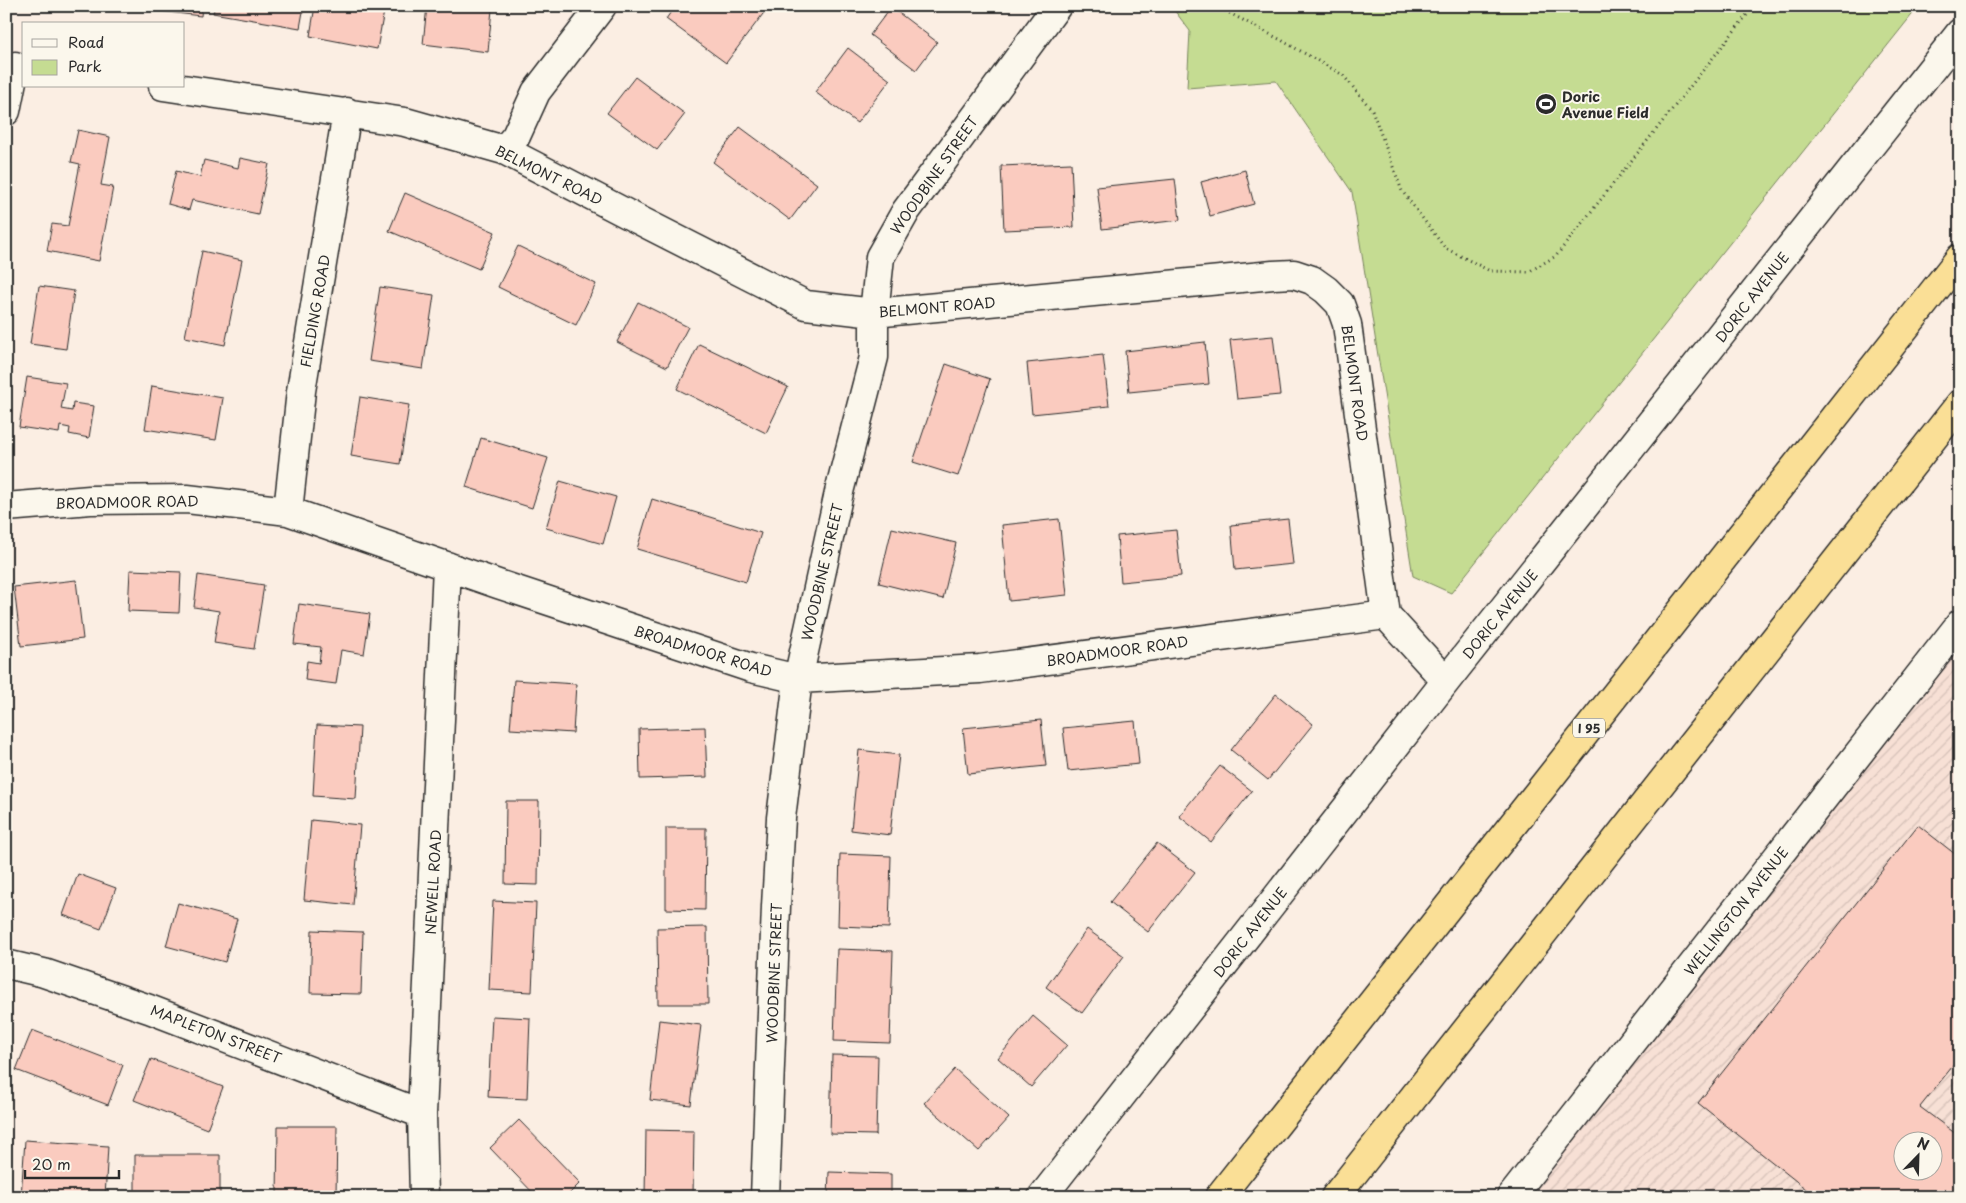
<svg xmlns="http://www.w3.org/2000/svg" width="1966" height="1203" font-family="'Playpen Sans',sans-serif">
<defs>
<pattern id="industrial-furrows" width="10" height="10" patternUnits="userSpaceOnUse" patternTransform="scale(1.25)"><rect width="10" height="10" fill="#f7e0d5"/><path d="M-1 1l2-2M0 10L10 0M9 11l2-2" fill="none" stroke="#d4c0b7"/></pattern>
</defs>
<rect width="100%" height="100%" fill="#fbeee3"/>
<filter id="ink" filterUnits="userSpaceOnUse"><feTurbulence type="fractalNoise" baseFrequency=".02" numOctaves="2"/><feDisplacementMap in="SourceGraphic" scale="10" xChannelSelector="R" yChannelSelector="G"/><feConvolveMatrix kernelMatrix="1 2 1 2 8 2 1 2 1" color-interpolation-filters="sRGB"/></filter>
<g filter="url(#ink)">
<!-- industrial -->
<path fill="url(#industrial-furrows)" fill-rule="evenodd" d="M1960,626V1197H1512ZM1904,1140H1934V1170H1904Z"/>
<!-- green -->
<path fill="#c5dc92" stroke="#78845e" d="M1171,6H1919L1451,593L1413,576L1352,192L1276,81L1187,88L1190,31Z"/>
<!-- building -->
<path fill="#facbbf" stroke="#2b2b2b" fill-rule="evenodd" d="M142,6H202L201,16L141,9Z
M215,6H304L300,28L213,13Z
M315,6H385L377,49L310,36Z
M427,6H465L492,9L488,52L423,44Z
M675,6H761L766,10L726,63L666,19Z
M891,7L937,42L916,70L870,35Z
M848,48L890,80L857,123L815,92Z
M635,77L685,114L657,150L607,113Z
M740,127L817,184L790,220L713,162Z
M78,130L110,137L101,185L113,187L99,261L47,251L52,224L68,226L80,164L71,162Z
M240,158L269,164L258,214L192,200L189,210L168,204L176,171L200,177L204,160L238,168Z
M1071,163L1074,227L1004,230L1001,166Z
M1245,170L1254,204L1210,216L1201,182Z
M1175,179L1180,220L1102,229L1097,187Z
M405,193L495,232L479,269L389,231Z
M518,246L596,284L576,325L498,287Z
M202,251L242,260L225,345L185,337Z
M39,286L74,291L66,349L30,344Z
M380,287L434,295L423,369L369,361Z
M638,302L688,327L667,367L617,342Z
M1273,336L1280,395L1237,399L1230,340Z
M1205,342L1209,384L1129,392L1125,351Z
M699,344L788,387L766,433L677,389Z
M1103,355L1109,406L1032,414L1027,363Z
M946,364L990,379L958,476L913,462Z
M27,377L66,383L61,409L72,411L73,403L94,406L89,438L69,434L70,428L60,426L59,433L19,427Z
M152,386L223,398L216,440L145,429Z
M360,397L409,405L400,464L351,456Z
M481,438L548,458L532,508L466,487Z
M560,481L616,497L603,544L546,528Z
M652,499L761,533L746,582L637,549Z
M1059,519L1067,595L1009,601L1002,525Z
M1288,519L1293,564L1235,570L1231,525Z
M892,528L956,543L943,599L879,583Z
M1176,530L1181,576L1121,582L1117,536Z
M130,570L181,572L179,613L128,611Z
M198,575L264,585L254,649L214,643L219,611L194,607Z
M76,580L83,639L21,646L14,587Z
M299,604L370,614L364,654L341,650L336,684L305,680L307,661L319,663L321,647L294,644Z
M514,680L576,684L573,733L510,729Z
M1276,694L1313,724L1268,780L1231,750Z
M1041,720L1046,766L968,774L963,728Z
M1135,721L1139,764L1068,771L1063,728Z
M317,725L360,727L356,799L313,796Z
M705,727L707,777L640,779L639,729Z
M859,750L899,755L890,835L851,830Z
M1220,766L1252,791L1211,842L1179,816Z
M506,801H539L538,885L505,884Z
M311,820L360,825L353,905L304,900Z
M1918,825L1960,858V1057L1920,1107L1960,1137V1197H1816L1698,1103ZM1904,1140H1934V1170H1904Z
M666,828H706L705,910L666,909Z
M1157,843L1195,872L1148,932L1110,902Z
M840,854L891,856L889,928L838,926Z
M78,874L116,888L101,929L63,915Z
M493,901L536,903L532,992L489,990Z
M178,903L237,919L225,962L166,946Z
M707,927L708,1004H658L657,928Z
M1087,929L1124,956L1082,1013L1046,987Z
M312,930L363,932L361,994L310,993Z
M837,949L893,951L890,1043L834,1041Z
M492,1016L530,1018L527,1099L488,1097Z
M1033,1016L1067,1045L1031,1087L998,1058Z
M659,1020L701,1025L691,1105L650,1100Z
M32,1030L123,1065L108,1105L16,1070Z
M832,1055L878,1056L876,1135L830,1134Z
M151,1059L223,1087L207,1129L134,1100Z
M955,1069L1009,1118L979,1151L924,1103Z
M519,1120L580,1183L566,1197H537L490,1148Z
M278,1126H337L336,1197H277Z
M646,1130L694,1131L693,1197H645Z
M25,1140L108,1146L105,1197H21Z
M135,1155H220V1197H135Z
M829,1172L891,1174V1197H828Z"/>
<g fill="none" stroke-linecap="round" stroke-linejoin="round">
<!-- minor casing -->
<g stroke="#2b2b2b" stroke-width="31">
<path id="minor" d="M163,86L405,122L504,150L637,219L806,305L874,313L1273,275L1294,274L1312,280L1326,290L1340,304L1347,324L1386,615
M6,111L15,66
M504,150L516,136L536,92L602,6
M6,507L90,500L187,499L288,511L498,584L751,668L798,679L980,669L1386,615L1446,681
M288,511L301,391L347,112
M6,964L44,973L149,1009L422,1114
M424,1197L422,1114L447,566
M765,1197L776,906L781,818L798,679L840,488L874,357V313L880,257L906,211L1057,6
M1042,1197L1446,681L1960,33
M1511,1197L1960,624"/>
</g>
<!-- motorway casing -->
<g stroke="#2b2b2b" stroke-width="31">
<path id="motorway" d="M1219,1197L1960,258
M1335,1197L1960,404"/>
</g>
<!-- path -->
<path stroke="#2b2b2b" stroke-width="3" stroke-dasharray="1 4" stroke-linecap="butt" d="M1216,6L1281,40L1343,75L1372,110L1402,191L1445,248L1490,271L1528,272L1556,256L1754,6"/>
<!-- minor -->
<use href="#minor" stroke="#fbf7ec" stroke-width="28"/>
<!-- motorway -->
<use href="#motorway" stroke="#fadf96" stroke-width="28"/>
</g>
</g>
<!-- icons -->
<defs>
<g id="stadium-disc" transform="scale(1.125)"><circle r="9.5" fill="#2b2b2b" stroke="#fbf7ec"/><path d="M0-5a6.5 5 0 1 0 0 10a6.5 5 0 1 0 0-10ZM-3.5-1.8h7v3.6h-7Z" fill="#fff"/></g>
</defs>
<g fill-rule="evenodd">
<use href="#stadium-disc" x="1546" y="104"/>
</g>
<g text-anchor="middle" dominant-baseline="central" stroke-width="4" stroke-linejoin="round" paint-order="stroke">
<!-- shield labels -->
<rect fill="#fbf7ec" stroke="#696865" stroke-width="1" x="1573" y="718.5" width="32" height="19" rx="4"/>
<g font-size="12" font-weight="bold" fill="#2b2b2b">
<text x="1589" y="728">I 95</text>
</g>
<!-- poi labels -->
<g font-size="14" font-weight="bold" fill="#2b2b2b" stroke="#fbf7ec" text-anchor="start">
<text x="1562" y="96">Doric<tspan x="1562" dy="16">Avenue Field</tspan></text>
</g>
<!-- street labels -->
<g font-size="14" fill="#2b2b2b" stroke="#fbf7ec">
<text transform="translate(549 175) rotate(26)">BELMONT ROAD</text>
<text transform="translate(934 175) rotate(-55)">WOODBINE STREET</text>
<text transform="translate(1752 297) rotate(-52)">DORIC AVENUE</text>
<text transform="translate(937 307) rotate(-5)">BELMONT ROAD</text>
<text transform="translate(315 311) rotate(-80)">FIELDING ROAD</text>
<text transform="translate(1355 383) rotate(82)">BELMONT ROAD</text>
<text transform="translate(127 502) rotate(-1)">BROADMOOR ROAD</text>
<text transform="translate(822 572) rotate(-77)">WOODBINE STREET</text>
<text transform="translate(1500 614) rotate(-51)">DORIC AVENUE</text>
<text transform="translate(703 651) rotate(17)">BROADMOOR ROAD</text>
<text transform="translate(1117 651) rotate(-8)">BROADMOOR ROAD</text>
<text transform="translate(433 882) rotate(-87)">NEWELL ROAD</text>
<text transform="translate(1736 911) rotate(-52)">WELLINGTON AVENUE</text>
<text transform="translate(1250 932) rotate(-52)">DORIC AVENUE</text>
<text transform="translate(774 973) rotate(-88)">WOODBINE STREET</text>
<text transform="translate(216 1034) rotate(21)">MAPLETON STREET</text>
</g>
</g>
<!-- margin -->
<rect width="1966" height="1203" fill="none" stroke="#fbf7ec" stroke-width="25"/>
<rect x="12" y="12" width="1941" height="1178" fill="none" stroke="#2b2b2b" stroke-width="2" filter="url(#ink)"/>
<!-- legend -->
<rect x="22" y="22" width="162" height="65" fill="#fbf7ec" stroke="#a8a59f"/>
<rect x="32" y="39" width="25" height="8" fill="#fbf7ec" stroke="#a8a59f"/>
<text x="68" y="48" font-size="15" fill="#2b2b2b">Road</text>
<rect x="32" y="60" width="25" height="15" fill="#c5dc92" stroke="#a8a59f"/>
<text x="68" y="72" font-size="15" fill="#2b2b2b">Park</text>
<!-- north arrow -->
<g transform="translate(1918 1156) rotate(23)"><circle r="24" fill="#fbf7ec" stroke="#a8a59f"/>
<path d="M0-4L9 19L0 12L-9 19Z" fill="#2b2b2b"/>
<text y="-8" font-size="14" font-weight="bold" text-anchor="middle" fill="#2b2b2b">N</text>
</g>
<!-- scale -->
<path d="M25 1170v8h94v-8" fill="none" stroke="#2b2b2b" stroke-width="2.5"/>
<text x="32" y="1170" font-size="15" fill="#2b2b2b" stroke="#fbf7ec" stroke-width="4" paint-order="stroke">20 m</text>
</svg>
